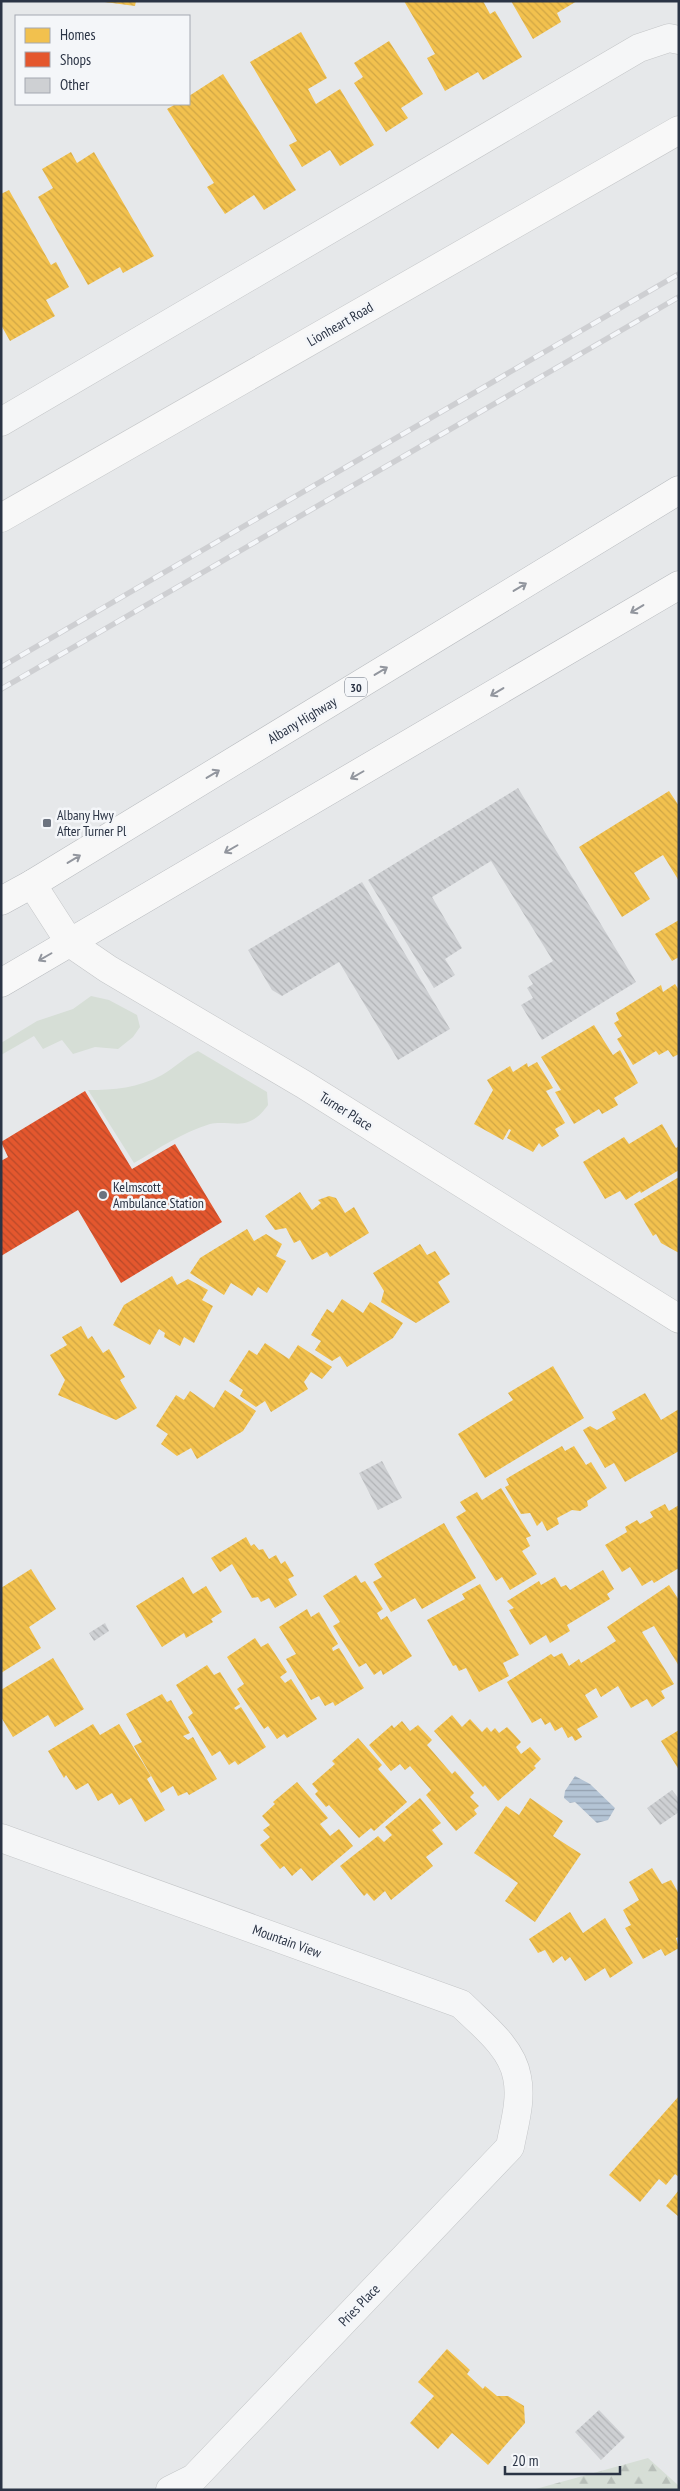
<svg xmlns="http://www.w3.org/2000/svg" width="680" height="2491" font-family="'PT Sans Narrow',sans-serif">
<defs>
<pattern id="forest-firs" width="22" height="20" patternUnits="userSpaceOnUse" patternTransform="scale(1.25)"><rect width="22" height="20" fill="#d6ded6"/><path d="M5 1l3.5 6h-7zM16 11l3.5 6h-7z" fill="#b8bfb9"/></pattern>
<pattern id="water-rules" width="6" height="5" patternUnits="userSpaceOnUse" patternTransform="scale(1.25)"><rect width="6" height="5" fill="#b4c4d5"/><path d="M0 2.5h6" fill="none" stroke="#93a0af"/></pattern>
<pattern id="homes-back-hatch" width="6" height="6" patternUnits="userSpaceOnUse" patternTransform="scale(1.25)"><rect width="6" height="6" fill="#f2c14e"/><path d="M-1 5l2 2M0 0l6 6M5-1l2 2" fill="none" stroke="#d0a645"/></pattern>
<pattern id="shops-back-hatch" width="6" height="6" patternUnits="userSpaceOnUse" patternTransform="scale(1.25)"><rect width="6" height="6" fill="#e4572e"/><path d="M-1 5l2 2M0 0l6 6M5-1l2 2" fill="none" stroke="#b94929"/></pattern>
<pattern id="building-back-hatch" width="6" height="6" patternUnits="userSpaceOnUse" patternTransform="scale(1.25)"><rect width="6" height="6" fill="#ced0d3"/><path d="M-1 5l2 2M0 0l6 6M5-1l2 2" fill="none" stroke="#b1b3b6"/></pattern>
</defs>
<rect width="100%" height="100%" fill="#e6e8ea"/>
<!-- forest -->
<path fill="url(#forest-firs)" d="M648,2458L679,2486V2490H532Z"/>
<!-- garden -->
<path fill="#d6ded6" d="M91,996L109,1000L137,1015L140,1027L133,1037L118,1049L95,1047L73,1054L62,1040L43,1049L34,1036L1,1055V1043L37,1021L73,1009Z
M198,1051L267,1092L268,1105C262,1113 258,1118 248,1122C239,1126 222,1121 210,1124C183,1132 158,1149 134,1163L88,1090C114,1090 138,1088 162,1075C174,1068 185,1057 198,1051Z"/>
<!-- water -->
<path fill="url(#water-rules)" d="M575,1776L590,1784L615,1808L608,1820L597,1823L575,1802L570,1803L564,1798L565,1791Z"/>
<!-- homes -->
<path fill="url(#homes-back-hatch)" d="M97,1H136L135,6Z
M404,1H483L490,14L495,11L522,57L483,80L478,72L445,91L427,58L435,54Z
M511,1H577L557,13L561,22L533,39Z
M301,32L327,78L308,89L316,104L340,89L374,145L340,166L330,150L302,167L289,145L297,141L250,62Z
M389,41L423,94L401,108L408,118L386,132L354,83L363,77L354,63Z
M223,74L296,190L264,210L254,195L225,214L207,187L214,183L167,109L176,104H189V96Z
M71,152L77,163L94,152L154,256L123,273L120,267L88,285L38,197L53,188L42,169Z
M9,190L51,265L56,262L69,287L46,300L55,316L10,341L1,325V194Z
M669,791L679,806V881L663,855L634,873L650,899L622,917L579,847Z
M679,920V957L672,961L655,934Z
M675,984L679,990V1054L673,1057L668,1050L659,1055L656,1051L633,1065L617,1039L622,1036L614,1023L619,1020L616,1013L661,985L663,992Z
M594,1025L613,1055L620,1050L638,1083L614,1098L618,1105L602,1114L599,1109L574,1124L555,1092L561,1090L541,1057Z
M537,1062L553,1088L546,1091L565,1123L555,1129L559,1136L542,1147L539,1143L533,1152L507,1138L511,1130L509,1129L503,1140L474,1124L493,1090L487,1080L510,1066L513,1072L527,1063L528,1067Z
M662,1124L676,1148L679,1146V1170L641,1193L640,1191L626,1200L620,1191L605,1199L583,1162L624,1137L629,1144Z
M679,1177V1253L661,1243L656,1234L653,1236L634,1204Z
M300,1192L312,1210L321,1203L318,1200L329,1196L336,1198L345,1213L354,1207L369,1233L330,1257L327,1252L312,1260L300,1240L294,1243L286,1228L275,1230L265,1216Z
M247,1229L254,1241L266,1234L282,1244L276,1256L286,1261L267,1293L258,1287L252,1296L231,1283L224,1295L190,1273L200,1258Z
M420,1244L427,1255L435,1251L450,1274L438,1282L450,1302L416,1323L381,1302L384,1291L373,1273Z
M172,1276L177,1285L188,1279L208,1290L202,1300L213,1306L194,1343L184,1337L180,1346L164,1337L165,1333L159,1329L150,1345L113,1325L124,1305Z
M342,1299L363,1313L370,1302L403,1323L393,1338L347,1367L340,1356L332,1361L315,1350L321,1341L311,1335L327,1309L333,1313Z
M81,1326L88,1339L92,1336L103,1353L109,1349L125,1377L120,1380L137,1408L116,1420L58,1395L65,1380L50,1355L67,1345L62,1337Z
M265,1343L289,1359L298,1345L332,1367L322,1379L311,1372L304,1382L308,1389L271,1412L265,1401L256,1407L240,1396L243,1390L229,1381L249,1350L257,1355Z
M553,1366L584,1418L485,1478L458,1434L513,1400L508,1393Z
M225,1390L256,1411L243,1431L197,1459L191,1448L177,1456L161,1444L168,1434L156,1426L176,1395L184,1400L190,1391L214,1408Z
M645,1393L661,1420L679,1409V1451L625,1482L614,1463L605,1468L583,1430L590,1426L597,1430L616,1419L612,1412Z
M562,1446L565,1451L574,1446L586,1465L591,1462L607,1488L587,1501L588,1506L580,1511L572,1510L557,1518L559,1524L547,1531L542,1521L537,1526L530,1513L521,1514L505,1487L509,1485L506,1479Z
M501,1488L531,1536L526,1538L530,1546L522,1551L537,1574L510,1590L502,1577L496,1581L456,1517L466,1511L460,1502L477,1492L482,1500Z
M665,1504L669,1511L679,1505V1568L654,1583L652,1580L642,1586L630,1567L622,1572L605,1545L627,1532L625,1527L637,1520L640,1524L653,1517L650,1512Z
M444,1523L476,1578L422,1609L415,1598L391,1612L373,1582L382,1577L374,1564Z
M246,1537L251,1546L254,1544L259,1550L263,1549L269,1559L276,1555L281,1564L285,1561L294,1576L288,1579L297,1595L275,1608L269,1598L261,1602L258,1597L252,1598L232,1564L220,1572L211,1558Z
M31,1569L56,1609L29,1627L41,1648L1,1673V1588Z
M603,1570L614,1589L607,1594L610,1599L567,1625L570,1631L550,1643L546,1635L530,1645L509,1610L514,1608L507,1601L539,1581L541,1585L555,1577L561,1587L566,1585L570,1590Z
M356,1575L361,1583L365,1581L383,1609L377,1613L381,1620L387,1616L412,1656L383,1675L381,1670L374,1675L366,1663L359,1667L333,1626L340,1622L323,1596Z
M183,1577L193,1594L206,1586L222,1612L211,1619L213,1622L186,1638L184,1633L162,1647L136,1606Z
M480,1584L519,1655L503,1663L509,1676L479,1692L466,1668L459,1671L456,1665L453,1666L427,1620L465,1599L462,1594Z
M669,1585L679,1600V1666L654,1626L642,1632L674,1684L661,1691L665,1698L652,1707L647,1699L631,1708L618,1686L601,1697L596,1688L585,1695L598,1717L577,1729L582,1737L575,1741L572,1736L568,1738L562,1727L555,1731L550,1722L545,1725L541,1718L532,1723L507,1682L551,1654L554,1657L562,1653L569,1666L579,1659L581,1663L616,1641L607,1627Z
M307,1609L311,1617L319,1612L338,1644L332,1648L333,1651L339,1648L364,1688L335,1706L333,1702L325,1706L319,1696L311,1700L286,1659L296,1654L279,1627Z
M255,1638L261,1647L268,1643L287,1672L280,1677L285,1683L291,1679L317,1719L287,1738L284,1734L277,1739L268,1726L264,1729L237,1689L244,1684L227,1657Z
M53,1658L84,1709L55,1727L48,1715L13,1737L1,1717V1690Z
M207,1665L214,1675L220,1672L240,1704L234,1708L236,1710L241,1707L266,1747L238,1765L235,1761L229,1765L220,1751L212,1756L188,1717L193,1713L176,1685Z
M162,1694L167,1702L171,1700L190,1733L183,1736L188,1740L193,1737L217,1779L189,1795L187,1792L178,1796L173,1786L161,1793L134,1746L142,1742L126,1714Z
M452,1715L462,1727L470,1719L482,1732L487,1727L491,1732L495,1728L499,1733L507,1727L521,1742L516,1747L521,1754L530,1747L541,1759L534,1766L536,1768L498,1801L485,1785L483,1787L434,1731Z
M402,1721L410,1731L418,1725L432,1740L427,1745L452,1774L455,1771L474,1793L470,1797L479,1806L474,1810L477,1814L456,1831L426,1795L431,1790L410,1766L405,1770L400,1764L391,1771L369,1745L392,1725L394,1728Z
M93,1724L100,1735L119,1724L151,1776L147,1779L165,1810L145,1822L131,1798L119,1805L112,1793L98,1801L88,1783L76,1790L66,1775L64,1778L48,1751Z
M679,1730V1770L661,1741Z
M358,1738L382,1765L378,1769L407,1802L374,1831L371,1828L359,1838L329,1805L326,1807L315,1794L318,1791L312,1784L335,1764L332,1761Z
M297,1782L328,1818L320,1824L330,1836L339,1829L353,1846L312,1881L301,1868L292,1876L284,1866L280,1869L260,1845L270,1837L263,1830L270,1825L262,1816L275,1804L273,1802Z
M420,1798L441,1823L432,1830L443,1844L426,1857L433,1866L391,1900L385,1891L374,1901L367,1893L364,1896L340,1866L378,1836L384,1842L392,1835L385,1827Z
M530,1798L563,1821L553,1836L581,1854L535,1922L505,1901L518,1883L474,1853L506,1806L519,1815Z
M652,1868L662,1884L671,1880L679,1894V1937L676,1938L679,1948L665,1956L661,1949L643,1959L625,1928L631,1925L623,1910L639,1900L629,1882Z
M570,1912L583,1933L605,1918L633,1963L610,1978L605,1968L585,1981L570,1957L565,1961L562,1956L553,1963L545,1950L538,1953L529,1939Z
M679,2096V2177L675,2174L666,2185L659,2179L640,2202L609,2175Z
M679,2190V2217L666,2206Z
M447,2349L470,2370L467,2374L483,2389L485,2386L497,2396H508L524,2406L525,2423L488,2465L452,2433L438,2449L410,2423L434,2396L418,2382Z"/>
<!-- shops -->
<path fill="url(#shops-back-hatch)" d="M85,1091L132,1169L175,1144L222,1222L121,1283L78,1210L1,1256V1161L8,1157L1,1142Z"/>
<!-- building -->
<path fill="url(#building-back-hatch)" d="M518,788L636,982L542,1040L521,1005L533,998L527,988L533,984L528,976L553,961L491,861L432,897L462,948L445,959L455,975L434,988L368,880Z
M362,882L450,1029L398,1060L339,962L282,996L272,990L248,950Z
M382,1461L402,1498L378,1510L359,1473Z
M105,1623L109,1631L94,1641L89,1633Z
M672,1790L679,1799V1812L660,1825L647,1808Z
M599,2410L625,2437L601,2460L575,2432Z"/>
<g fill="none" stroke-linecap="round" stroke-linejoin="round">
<!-- street casing -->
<g stroke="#c4c6c8" stroke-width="29">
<path id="street" d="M1,422L639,48L669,38L679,40
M1,1838L461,2004C481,2024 512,2047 517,2077C522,2100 514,2125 510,2147L194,2478L170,2490"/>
</g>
<!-- secondary casing -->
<g stroke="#c4c6c8" stroke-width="29">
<path id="secondary" d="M1,518L679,130
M32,884L70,943L108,969L303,1084L679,1319"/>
</g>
<!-- highway casing -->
<g stroke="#b8bbbf" stroke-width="29">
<path id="highway" d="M1,901L32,884L679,490
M1,983L679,585"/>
</g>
<!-- street -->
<use href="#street" stroke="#f5f6f7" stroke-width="28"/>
<!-- secondary -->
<use href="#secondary" stroke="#f8f8f8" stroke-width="28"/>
<!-- highway -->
<use href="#highway" stroke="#f8f8f8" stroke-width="28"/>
<!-- rail casing -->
<g stroke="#cecfd2" stroke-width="5.5">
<path id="rail" d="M1,667L679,274
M1,689L679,297"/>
</g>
<!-- rail -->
<use href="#rail" stroke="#f4f6f9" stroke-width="4" stroke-dasharray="11" stroke-linecap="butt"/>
</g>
<!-- one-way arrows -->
<defs><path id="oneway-shaft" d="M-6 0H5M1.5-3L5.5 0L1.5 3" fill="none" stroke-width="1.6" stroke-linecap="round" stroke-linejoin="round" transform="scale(1.25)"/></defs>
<g stroke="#92969e">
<use href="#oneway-shaft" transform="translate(520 587) rotate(-31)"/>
<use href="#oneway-shaft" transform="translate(637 609) rotate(149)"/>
<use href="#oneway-shaft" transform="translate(381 671) rotate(-31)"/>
<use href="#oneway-shaft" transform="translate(497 692) rotate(149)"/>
<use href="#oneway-shaft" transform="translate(213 774) rotate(-31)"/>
<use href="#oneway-shaft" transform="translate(357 775) rotate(150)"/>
<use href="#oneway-shaft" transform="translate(231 849) rotate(150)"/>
<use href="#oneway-shaft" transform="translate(74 859) rotate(-31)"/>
<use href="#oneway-shaft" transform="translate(45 957) rotate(150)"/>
</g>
<!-- markers -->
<g fill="#6c737f" stroke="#f4f6f9" stroke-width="2">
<rect x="42" y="818" width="10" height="10" rx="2.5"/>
<circle cx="103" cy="1195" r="5"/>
</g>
<g text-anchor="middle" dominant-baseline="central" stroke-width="5" stroke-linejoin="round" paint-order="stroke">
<!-- shield labels -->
<rect fill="#f4f6f9" stroke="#676e7b" stroke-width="1" x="345" y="677.5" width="22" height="19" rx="4"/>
<g font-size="12" font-weight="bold" fill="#2b3445">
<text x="356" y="687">30</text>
</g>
<!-- street labels -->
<g font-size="14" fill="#2b3445" stroke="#f4f6f9">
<text transform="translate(340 324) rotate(-30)">Lionheart Road</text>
<text transform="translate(302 720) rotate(-31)">Albany Highway</text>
<text transform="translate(346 1111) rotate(32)">Turner Place</text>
<text transform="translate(287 1941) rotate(20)">Mountain View</text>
<text transform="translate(359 2305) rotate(-46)">Pries Place</text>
</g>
<!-- poi labels -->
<g font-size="14" fill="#2b3445" stroke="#f4f6f9" text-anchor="start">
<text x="57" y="815">Albany Hwy<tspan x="57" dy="16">After Turner Pl</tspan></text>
<text x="113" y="1187">Kelmscott<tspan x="113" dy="16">Ambulance Station</tspan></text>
</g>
</g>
<!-- border -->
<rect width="680" height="2491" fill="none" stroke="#2b3445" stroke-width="5"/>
<!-- legend -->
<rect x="15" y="15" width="175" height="90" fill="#f4f6f9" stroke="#a4a8b1"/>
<rect x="25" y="28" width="25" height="15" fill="#f2c14e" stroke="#a4a8b1"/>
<text x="60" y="40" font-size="15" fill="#2b3445">Homes</text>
<rect x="25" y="52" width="25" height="15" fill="#e4572e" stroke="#a4a8b1"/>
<text x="60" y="65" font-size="15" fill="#2b3445">Shops</text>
<rect x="25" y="78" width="25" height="15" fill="#ced0d3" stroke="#a4a8b1"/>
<text x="60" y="90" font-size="15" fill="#2b3445">Other</text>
<!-- scale -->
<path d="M505 2466v8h115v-8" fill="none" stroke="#2b3445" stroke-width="2.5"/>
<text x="512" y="2466" font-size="15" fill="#2b3445" stroke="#f4f6f9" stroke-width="4" paint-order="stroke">20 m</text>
</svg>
